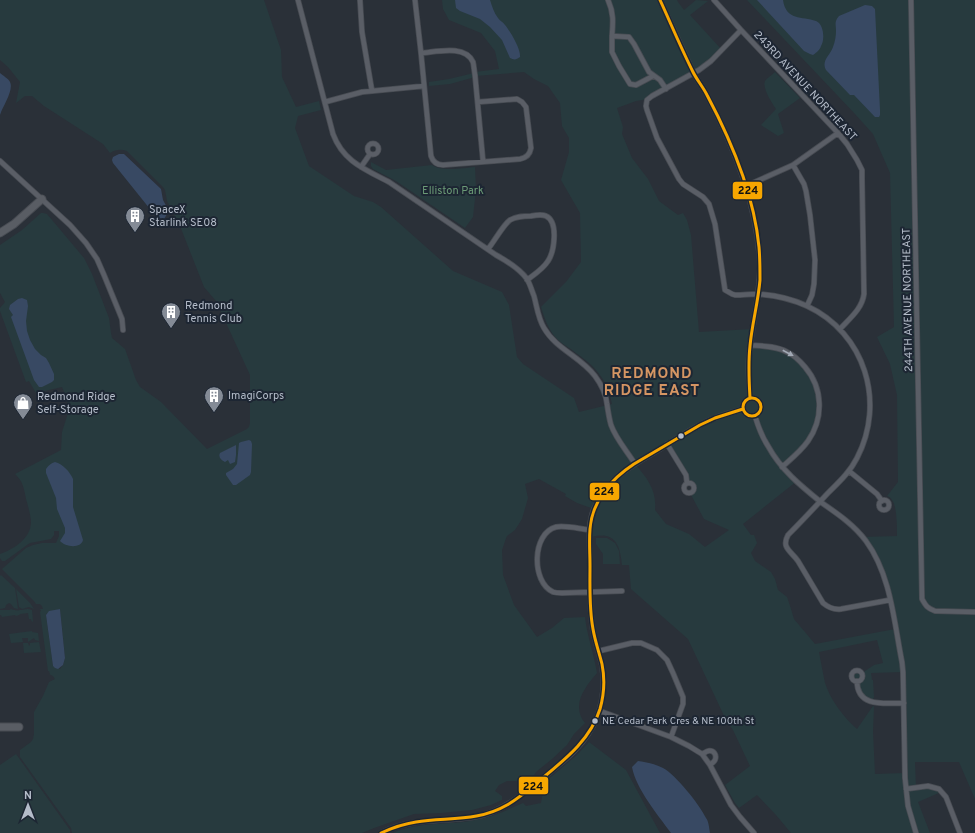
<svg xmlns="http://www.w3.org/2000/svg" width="975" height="833" font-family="Overpass,sans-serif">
<rect width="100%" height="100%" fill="#2a3038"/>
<!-- green -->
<path fill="#273a3e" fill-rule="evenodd" d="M0,0H264L281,50L282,77L296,107L319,101L321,110L298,116L295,128L309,166L354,196L373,202L381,207L453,271L502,292L509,305L517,357L523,364L574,398L579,412L612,404C607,379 596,367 576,353C570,348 564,345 558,340C549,331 545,320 541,307L566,282L581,262L580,213L561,180L569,152V138L562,126L560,103L548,86L534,79L524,72L475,76V77L450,84L429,86V82L449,79L474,73L475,72L499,69L495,51L481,33L449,20L443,9L442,0H677L678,2L684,10L696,0L708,1L690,15L722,50L711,61L648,99L636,101L617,108L623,127L622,134L632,158L648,179L659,201L678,215L683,213L687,220L691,235L699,332L753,329L751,345L775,348L796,358L815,381L819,410L808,441L782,467L797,481L743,524L751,535H754L757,543L751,553L755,561L771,572L775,579L778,590L787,597L791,609L794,619L815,644L895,629L881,569L862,537L897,536C897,527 897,506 892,500C890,497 890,497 887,496L898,482L897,395L890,364L877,337L894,327L890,173L873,134L855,114L747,0H975V799L959,762H915L916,788L928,786L941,792L918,802L930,833H791L776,815L757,795L739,808L735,803L725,785L750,766L733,730L726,720L688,639L631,589L629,565H622C621,555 619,538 606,536C601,535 595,536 590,537L594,509L577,503L565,496L566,494L539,479L525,484L528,498L522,519L515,530L507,536L505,541L502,550L503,575L514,605L537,637L552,628L564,618L585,617C587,636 594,654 597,673C593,678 588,683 585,689C578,699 576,713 585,723L574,734L567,745L552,759L536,772L530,781L526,782L518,781H507L499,785L495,791L502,796V800L491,805L472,810L441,813L414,814L374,828L362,833H72L71,828L20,757V750L31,742L33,739L34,734V712L43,696L49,682L55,679L53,676L49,674H50L49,671H48L40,612L41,611L40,609H43L42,606L40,604H36L34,601L2,569L26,548L33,545L42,543H56L59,536V531H54V535L51,539L30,543L27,545L5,561H2L0,558V554C14,549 32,538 31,520C30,513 28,506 26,499C24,489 23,481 15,474L61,450L62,432L68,413V406L67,399L62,387L36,393L29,381L26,382L0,311V308L5,302L0,293V245L22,230L41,213H43L47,214L84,258L92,274L109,318L111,333L112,338L125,349L136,380L140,387L161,402L207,449L247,429L249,427L250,423V375L216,301L204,287L180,226L167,201L165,190L163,187L127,151C121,149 116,149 110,153L103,144L44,106L32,96H25L16,103L20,82L8,67L0,60ZM667,445L687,480L689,483L693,486L694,490L690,493L704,519L729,530L705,547L689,534L666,524L655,510C657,490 647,478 635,464ZM60,609L65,658L63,665L60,669L53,666L46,615V614ZM877,640L883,663L874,665L862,673L859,671L854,672L852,674V677L855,681L865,699L872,702L874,697L873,680H872L871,673L903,672L905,773L875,774L873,731L874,707L873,706L857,729C844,718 830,699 825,683C823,673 821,663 819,652Z
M775,72L800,98L778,114L784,133L778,136L761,125L776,109C772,103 762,88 765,81C767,78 772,75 775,72Z
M371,162L386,170L432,165C442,172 463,168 475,167L476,189L473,217L465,228L396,181L373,169L371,166Z
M596,538H607L615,543L619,551L620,564H603V554L596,544Z
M1,575L15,588L18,609L14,608L11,604L9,603L6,605L5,608L0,609V576Z
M16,589L30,603L34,609L29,607L22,609L19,607Z
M11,609C20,613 25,607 32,610L33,621L32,622L31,619H29L28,613L20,614L19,615L16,616L15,615L2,617L1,615H0V610H10Z
M32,631V632L38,633L39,641L35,640L34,638L28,642V638H22L23,642L11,643L9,634Z
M39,642L41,652L24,653L23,643H28L29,646L30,645V643Z
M589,742L626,770L660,833H393C417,822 445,825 470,821C480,819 490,817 500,813C508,810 515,806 523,803L526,806L541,803L544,785L545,782L577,755Z
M16,754L65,823L70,830V833H0V765Z"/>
<!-- water -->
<path fill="#384963" d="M455,0H490C492,6 494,13 498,18C500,21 503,22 505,25C510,31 521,49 520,57C516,60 514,60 510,58L502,40L490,27L480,19L460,11L456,8Z
M757,0H783C786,21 802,16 816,21C824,24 825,40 821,46C820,50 816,53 813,55L810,54L804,51Z
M865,5L872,6L875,9L880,110V115L879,117H875L854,95H850L826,70C821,60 830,56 833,47C835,42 836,36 836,31C836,24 834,22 839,16Z
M0,73C3,76 8,78 10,82C14,90 3,106 0,115Z
M119,154H124L161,189L163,200L169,211L164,219L160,220L158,219L113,163L112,160L113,157Z
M22,298L27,300L28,306L26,321L27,331L30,340L35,349L41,355L46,358L49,363L54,374V380L52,382L42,387H39L34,380L11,317L13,315L9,309L10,305L18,299Z
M249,440L251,441L252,444L251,472L250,475L236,485H233L226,475V473L233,469L237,464L239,443L241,442Z
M236,445V455L235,462L230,464L228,460L225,462C221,460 218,457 220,453Z
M55,462C63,464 70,472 73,479V507L83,540C81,549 65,547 60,541L65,533V528L57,509L56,498L46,473V469C49,465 51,463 55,462Z
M60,609L65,658L63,665L58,669L55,668L53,666L46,615L49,611Z
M638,761C646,762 655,764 663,768C676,775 699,804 706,818C709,822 709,828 710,833H671C658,815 636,789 632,767Z"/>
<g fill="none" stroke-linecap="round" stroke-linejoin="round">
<!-- street casing -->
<g stroke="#484c53" stroke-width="6">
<path id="street" d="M298,0L333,134C343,161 364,169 389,182L496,255C507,261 519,268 527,279C530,284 532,291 534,296C537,307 538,318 544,328C556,349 581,357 595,376C601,384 606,394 607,404C608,411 609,418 611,425C616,439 627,451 635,464
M360,0L362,32L372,91
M415,0L421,53L431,156C433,162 437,165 443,165L520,159C526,158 530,154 531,148L526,107L522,102L517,99L478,102
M608,0C614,13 613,23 612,36L629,37L634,44L649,72L660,80L666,89
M660,0C671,24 682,48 693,72C697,80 703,87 707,95C735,148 759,208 760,268C760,298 751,327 749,356C748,370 749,384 750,398
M714,0L741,30L838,133L847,144L857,160L862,170V178L864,294C862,309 850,318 840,329
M911,0L922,599C926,606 927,608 935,611L975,612
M741,30L711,61L699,70L652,96L647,100L646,106L647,110L657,138L679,179L683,184L703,197L709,204L715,224L725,290L732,294L735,295C743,295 750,294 757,294C774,295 792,299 807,306C865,333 886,402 857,458C850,472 839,482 828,493C815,507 802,521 788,535C781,548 791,551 798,561L823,603C829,608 834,610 841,609L890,600
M612,36V52L619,66L630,84L636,85L653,76
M421,53C436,52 465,44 473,62C474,66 474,70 475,75L483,161
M325,102L362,92L424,86
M367.5 149a5.5 5.5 0 1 1 11 0a5.5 5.5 0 1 1-11 0Z
M0,161L70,225L86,243L97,259L104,275L122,319L123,330
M793,165L804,184L806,191L810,215L815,260L814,284L812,295L807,306
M361,167L370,154
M746,186L793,165L838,133
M488,249C494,242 503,225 510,220C517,216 524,216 531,216C536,215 542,214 546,216C559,222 554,252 548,261C543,269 535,274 527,280
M750,345C762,346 776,346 787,352C794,355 800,361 805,367C823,388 824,418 808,441C801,451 791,459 782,467
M743 407a9 9 0 1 1 18 0a9 9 0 1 1-18 0Z
M755,416C758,426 762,437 768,446C781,470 801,486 822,503C838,514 854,525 866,541C891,575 894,622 902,662L903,672L905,778L908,806L916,833
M667,444L686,475L687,483
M849,471L877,494L882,501
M684 488a5 5 0 1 1 10 0a5 5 0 1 1-10 0Z
M879 505a5 5 0 1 1 10 0a5 5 0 1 1-10 0Z
M590,530C580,529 565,525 556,527C532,533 531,582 553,592C556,593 559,593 562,593L622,591
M599,651L632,643H641L657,650L667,660L673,673L683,697V704L671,737
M851.5 676a5.5 5.5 0 1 1 11 0a5.5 5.5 0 1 1-11 0Z
M857,681C857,708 885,703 904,703
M600,711L671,737L689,746L702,754L710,765L731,805L740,817L754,833
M702,754C703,754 707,751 708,751C714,750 717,755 715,760C714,762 711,764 710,765
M906,789L928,786L939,789L946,797L960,833
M381,833C413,817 440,822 474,817C504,812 526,792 549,773C558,765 568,758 576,749C599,725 607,697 602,665C599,653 595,641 593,630C589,608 590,586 590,564C590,546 587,526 594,509C599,498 606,487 615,479C626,468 641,460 655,452C672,442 689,430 706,422C718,416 731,413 743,409"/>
</g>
<!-- secondary casing -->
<g stroke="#484c53" stroke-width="9">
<path id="secondary" d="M0,233L14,224L42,199
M0,727H19"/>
</g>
<!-- street -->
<use href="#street" stroke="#5a5e66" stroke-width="4.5"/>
<!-- secondary -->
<use href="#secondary" stroke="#595d64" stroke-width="7"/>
<!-- bus-1 casing -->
<g stroke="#1d2633" stroke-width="6">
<path id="bus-1" d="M660,0C671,24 681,48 693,72C697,80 703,87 707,95C732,142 754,194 759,247C760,258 760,269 760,280C758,303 752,324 750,346C748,364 749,381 750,398
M743 407a9 9 0 1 1 18 0a9 9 0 1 1-18 0Z
M381,833C392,828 403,824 416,822C447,817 478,822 507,805C521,797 533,786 545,776C568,757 591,738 600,709C604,695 605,679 602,664C599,652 595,641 593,629C589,608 590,587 590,566C590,554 589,541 590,529C592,501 611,479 634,464L700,425L715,418L743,409"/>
</g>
<!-- bus-1 -->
<use href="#bus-1" stroke="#f7a600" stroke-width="3"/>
</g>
<!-- one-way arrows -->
<defs><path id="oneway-solid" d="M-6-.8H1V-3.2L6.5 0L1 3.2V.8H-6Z"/></defs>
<use fill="#a2a9b5" href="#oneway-solid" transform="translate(788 353) rotate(28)"/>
<!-- icons -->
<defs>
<g id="building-pin" transform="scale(1)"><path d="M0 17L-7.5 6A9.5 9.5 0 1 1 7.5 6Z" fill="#848b96" stroke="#1d2633"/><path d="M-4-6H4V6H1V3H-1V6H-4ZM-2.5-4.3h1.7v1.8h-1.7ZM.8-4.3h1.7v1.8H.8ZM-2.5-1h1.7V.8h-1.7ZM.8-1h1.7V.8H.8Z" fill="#fff"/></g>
<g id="shop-pin" transform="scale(1)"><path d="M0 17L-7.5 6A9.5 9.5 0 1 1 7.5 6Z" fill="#848b96" stroke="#1d2633"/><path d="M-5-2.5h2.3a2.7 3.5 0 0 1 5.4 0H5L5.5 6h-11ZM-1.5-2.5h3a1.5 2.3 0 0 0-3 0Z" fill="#fff"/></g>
</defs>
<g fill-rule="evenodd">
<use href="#building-pin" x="135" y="216"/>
<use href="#building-pin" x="171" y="312"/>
<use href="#building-pin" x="214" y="396"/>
<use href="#shop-pin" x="23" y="403"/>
</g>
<!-- markers -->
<g fill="#b4bcc9" stroke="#1d2633" stroke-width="1.5">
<circle cx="681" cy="436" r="3.5"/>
<circle cx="595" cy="721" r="3.5"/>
</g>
<g text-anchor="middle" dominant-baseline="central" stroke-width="4" stroke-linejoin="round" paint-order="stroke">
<!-- bus labels -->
<g font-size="10" fill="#b4bcc9" stroke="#1d2633" text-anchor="start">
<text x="602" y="721">NE Cedar Park Cres &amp; NE 100th St</text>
</g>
<!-- street labels -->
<g font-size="11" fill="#b4bcc9" stroke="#1d2633">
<text transform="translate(805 86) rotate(47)">243RD AVENUE NORTHEAST</text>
<text transform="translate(908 300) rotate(-91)">244TH AVENUE NORTHEAST</text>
</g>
<!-- park labels -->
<g font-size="11" fill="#6b9a76" stroke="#1d2633">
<text x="453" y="191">Elliston Park</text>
</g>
<!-- poi labels -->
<g font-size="11" fill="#b4bcc9" stroke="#1d2633" text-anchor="start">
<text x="149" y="210">SpaceX<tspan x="149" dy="13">Starlink SE08</tspan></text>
<text x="185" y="306">Redmond<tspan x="185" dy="13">Tennis Club</tspan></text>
<text x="228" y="396">ImagiCorps</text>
<text x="37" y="397">Redmond Ridge<tspan x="37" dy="13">Self-Storage</tspan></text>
</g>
<!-- district labels -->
<g font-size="15" font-weight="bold" letter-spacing="1" fill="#d59563" stroke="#1d2633">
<text x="652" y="374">REDMOND<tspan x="652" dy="17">RIDGE EAST</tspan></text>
</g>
</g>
<g stroke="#1d2633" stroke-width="1.5">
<rect x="732" y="181" width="31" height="19" rx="4" fill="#f7a600"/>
<rect x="589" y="482" width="31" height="19" rx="4" fill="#f7a600"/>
<rect x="518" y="776" width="31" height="19" rx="4" fill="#f7a600"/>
</g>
<g font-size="11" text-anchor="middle" font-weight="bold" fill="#111">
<text x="748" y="194">224</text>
<text x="604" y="495">224</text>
<text x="533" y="790">224</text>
</g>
<!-- north arrow -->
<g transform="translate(28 805)" stroke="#1d2633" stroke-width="3" paint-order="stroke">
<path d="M0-3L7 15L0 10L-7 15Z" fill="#b4bcc9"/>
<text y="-6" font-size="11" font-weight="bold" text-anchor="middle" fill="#b4bcc9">N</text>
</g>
</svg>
